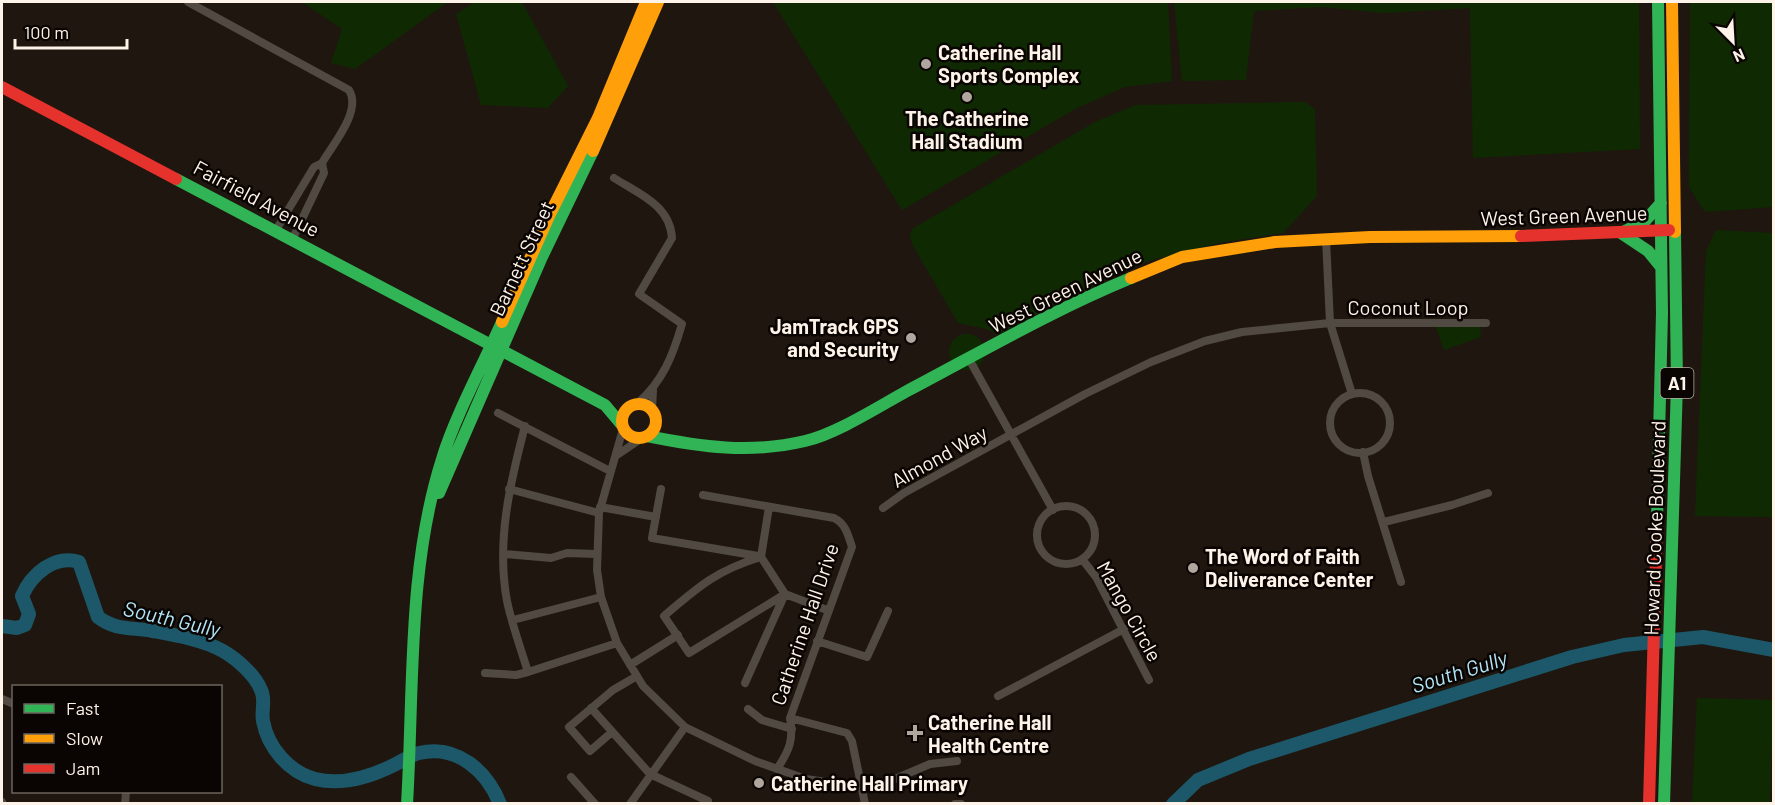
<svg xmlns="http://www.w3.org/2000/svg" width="1775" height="805" font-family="Barlow,sans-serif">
<rect width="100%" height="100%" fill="#1f170f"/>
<!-- green -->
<path fill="#0f2a02" d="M302,2H448L355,69L331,63L342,29Z
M475,2H522L568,86L548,108L481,105L456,14Z
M773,2H1168L1172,81L1125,87L1077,108L902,210Z
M1174,2H1639L1640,149L1473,158L1470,8L1385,13L1321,7L1254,11L1246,80L1182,81Z
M1690,2H1773V207L1705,212L1689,187Z
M1305,102L1315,109L1317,196L1283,233L1219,243L1149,261L1068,296L998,335L987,329L958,323L912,244L910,235L912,229L1095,122L1136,105Z
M1716,230L1773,233V517L1695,516L1706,251Z
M1435,325L1480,326L1481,337L1444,350Z
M949 352a18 18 0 1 1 36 0a18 18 0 1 1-36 0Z
M1697,698L1773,700L1770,803H1692Z"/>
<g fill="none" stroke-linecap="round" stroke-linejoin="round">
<!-- river -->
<path stroke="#1c5869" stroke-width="14" d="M2,626L17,628L25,625L29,614L22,596C31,575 54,554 79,562L98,617C116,631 132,627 153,631C175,635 204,640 223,651C237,659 255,675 261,690C266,700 261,711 263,721C268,748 289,772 315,779C343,786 370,777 394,765C402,761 411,755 419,753C457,744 487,771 500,804
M1173,804L1198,780L1249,759L1572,657L1624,645L1703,637L1774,650"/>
<!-- street -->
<path stroke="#504a43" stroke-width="8" d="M188,2L349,90C362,111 333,144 322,163L314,167L276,230
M614,178C639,194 670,205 672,238L639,294L682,324C673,355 663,381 638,403
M293,238L324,173L322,163
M1326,239L1330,323L1352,394
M969,359L1053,510
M1330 423a30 30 0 1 1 60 0a30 30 0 1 1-60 0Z
M652,410L653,390
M498,413L610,471
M525,426C510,483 496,542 507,601C512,625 521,649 528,672
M623,429L599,513L597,570L601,597L617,643L643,686L685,727L755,761L806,779L860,787L890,781L930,764L957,761
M1363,452L1368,476L1401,582
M617,455L642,438
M509,489L599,513
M661,489L652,538L758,556
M703,495L834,518C846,524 848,535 852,547L790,718C794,740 789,751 777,769
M1037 535a29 29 0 1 1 58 0a29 29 0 1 1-58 0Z
M600,507L656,517
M769,507L761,557L785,594L827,610
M883,508L904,493L1085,394L1151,362L1205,341L1242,332L1330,323H1486
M1384,522L1452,505L1488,493
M504,554L551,558L567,553L596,554
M761,557C717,570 698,587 664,616L689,653L785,594
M1082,559L1096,577L1149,680
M513,620L601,597
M817,641L867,657L888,611
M630,665L678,635
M485,673L516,675L528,672L617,643
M745,683L784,596
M998,696L1124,629
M2,699L14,704
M591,708L650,774L708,801
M748,709L762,720L792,729
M790,718L847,733L852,741L865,804
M612,732L590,751L569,727L613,690L637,676
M571,777L595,804
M2,802L3,804
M125,804L126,792
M630,804L685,727
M955,804H961"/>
<!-- fast -->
<path stroke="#30b455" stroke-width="12" d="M176,179L605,405L621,424
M1621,233L1644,222L1661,203
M1621,233L1648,251L1661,267
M647,436C701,447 750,454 805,441C836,434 878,407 907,391C981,352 1053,310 1131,278
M439,493L541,259L593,151
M1657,520L1662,313L1658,2
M407,804C414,690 407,569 442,459C455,416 483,365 502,322
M1664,804L1677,384L1675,232"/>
<!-- slow -->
<path stroke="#ff9f0a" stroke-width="12" d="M1672,2L1675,232
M593,151L658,2
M1131,278L1182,257L1275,242L1370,237L1521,236
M502,322L549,216L598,118L646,2
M622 421a17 17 0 1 1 34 0a17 17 0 1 1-34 0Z"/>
<!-- jam -->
<path stroke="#e5322d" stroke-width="12" d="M2,87L176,179
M1521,236L1669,230
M1649,804L1657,520"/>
</g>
<!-- markers -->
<g fill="#b0a69d" stroke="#0a0502" stroke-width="2">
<circle cx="926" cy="64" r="6"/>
<circle cx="967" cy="97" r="6"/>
<circle cx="911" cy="338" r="6"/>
<circle cx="1193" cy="568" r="6"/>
<path d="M912 724h6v6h6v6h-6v6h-6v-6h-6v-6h6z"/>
<circle cx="759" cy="783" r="6"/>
</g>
<g text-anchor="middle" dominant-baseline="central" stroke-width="5" stroke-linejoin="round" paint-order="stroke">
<!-- shield labels -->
<rect fill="#0a0502" stroke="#b5aca4" stroke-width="1.5" x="1660.5" y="368" width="33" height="30" rx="4.5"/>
<g font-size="18" font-weight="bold" fill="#fef3e9">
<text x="1677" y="383">A1</text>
</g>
<!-- poi labels -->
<g font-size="20" font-weight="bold" fill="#fef3e9" stroke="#0a0502" text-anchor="start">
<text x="938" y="52">Catherine Hall<tspan x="938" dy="23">Sports Complex</tspan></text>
<text x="967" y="118" text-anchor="middle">The Catherine<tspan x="967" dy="23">Hall Stadium</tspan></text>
<text x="899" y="326" text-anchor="end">JamTrack GPS<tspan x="899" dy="23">and Security</tspan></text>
<text x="1205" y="556">The Word of Faith<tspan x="1205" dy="23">Deliverance Center</tspan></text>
<text x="928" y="722">Catherine Hall<tspan x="928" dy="23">Health Centre</tspan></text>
<text x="771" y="783">Catherine Hall Primary</text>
</g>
<!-- street labels -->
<g font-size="20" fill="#fef3e9" stroke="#0a0502">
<text transform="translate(257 198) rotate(28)">Fairfield Avenue</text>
<text transform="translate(1564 215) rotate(-2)">West Green Avenue</text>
<text transform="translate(521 258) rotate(-65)">Barnett Street</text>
<text transform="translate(1065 290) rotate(-26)">West Green Avenue</text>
<text x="1408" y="307">Coconut Loop</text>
<text transform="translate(939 456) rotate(-29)">Almond Way</text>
<text transform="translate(1654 528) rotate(-88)">Howard Cooke Boulevard</text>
<text transform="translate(1130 611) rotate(61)">Mango Circle</text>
<text transform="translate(804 624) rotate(-71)">Catherine Hall Drive</text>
</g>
<!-- water labels -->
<g font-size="21" font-style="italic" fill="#b2e6f9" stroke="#0a0502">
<text transform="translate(172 618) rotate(13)">South Gully</text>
<text transform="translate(1459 671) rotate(-17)">South Gully</text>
</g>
</g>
<!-- border -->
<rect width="1775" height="805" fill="none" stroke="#fef3e9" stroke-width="6"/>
<!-- legend -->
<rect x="12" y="685" width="210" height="108" fill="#0a0502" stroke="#6c645e" stroke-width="1.5"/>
<rect x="24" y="704" width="30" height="9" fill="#30b455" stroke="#6c645e" stroke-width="1.5"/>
<text x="66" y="715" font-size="18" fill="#fef3e9">Fast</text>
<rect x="24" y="734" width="30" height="9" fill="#ff9f0a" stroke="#6c645e" stroke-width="1.5"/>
<text x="66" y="745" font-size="18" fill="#fef3e9">Slow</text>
<rect x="24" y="764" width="30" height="9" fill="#e5322d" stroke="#6c645e" stroke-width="1.5"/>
<text x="66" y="775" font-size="18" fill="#fef3e9">Jam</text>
<!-- north arrow -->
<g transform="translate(1733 42) rotate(156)" stroke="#0a0502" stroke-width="4.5" paint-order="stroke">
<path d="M0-4.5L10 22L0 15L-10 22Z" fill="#fef3e9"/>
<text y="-9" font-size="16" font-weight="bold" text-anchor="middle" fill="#fef3e9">N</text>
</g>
<!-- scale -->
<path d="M15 39v9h112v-9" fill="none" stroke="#fef3e9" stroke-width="3"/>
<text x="24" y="39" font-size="18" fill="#fef3e9" stroke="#0a0502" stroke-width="4.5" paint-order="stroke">100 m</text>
</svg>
